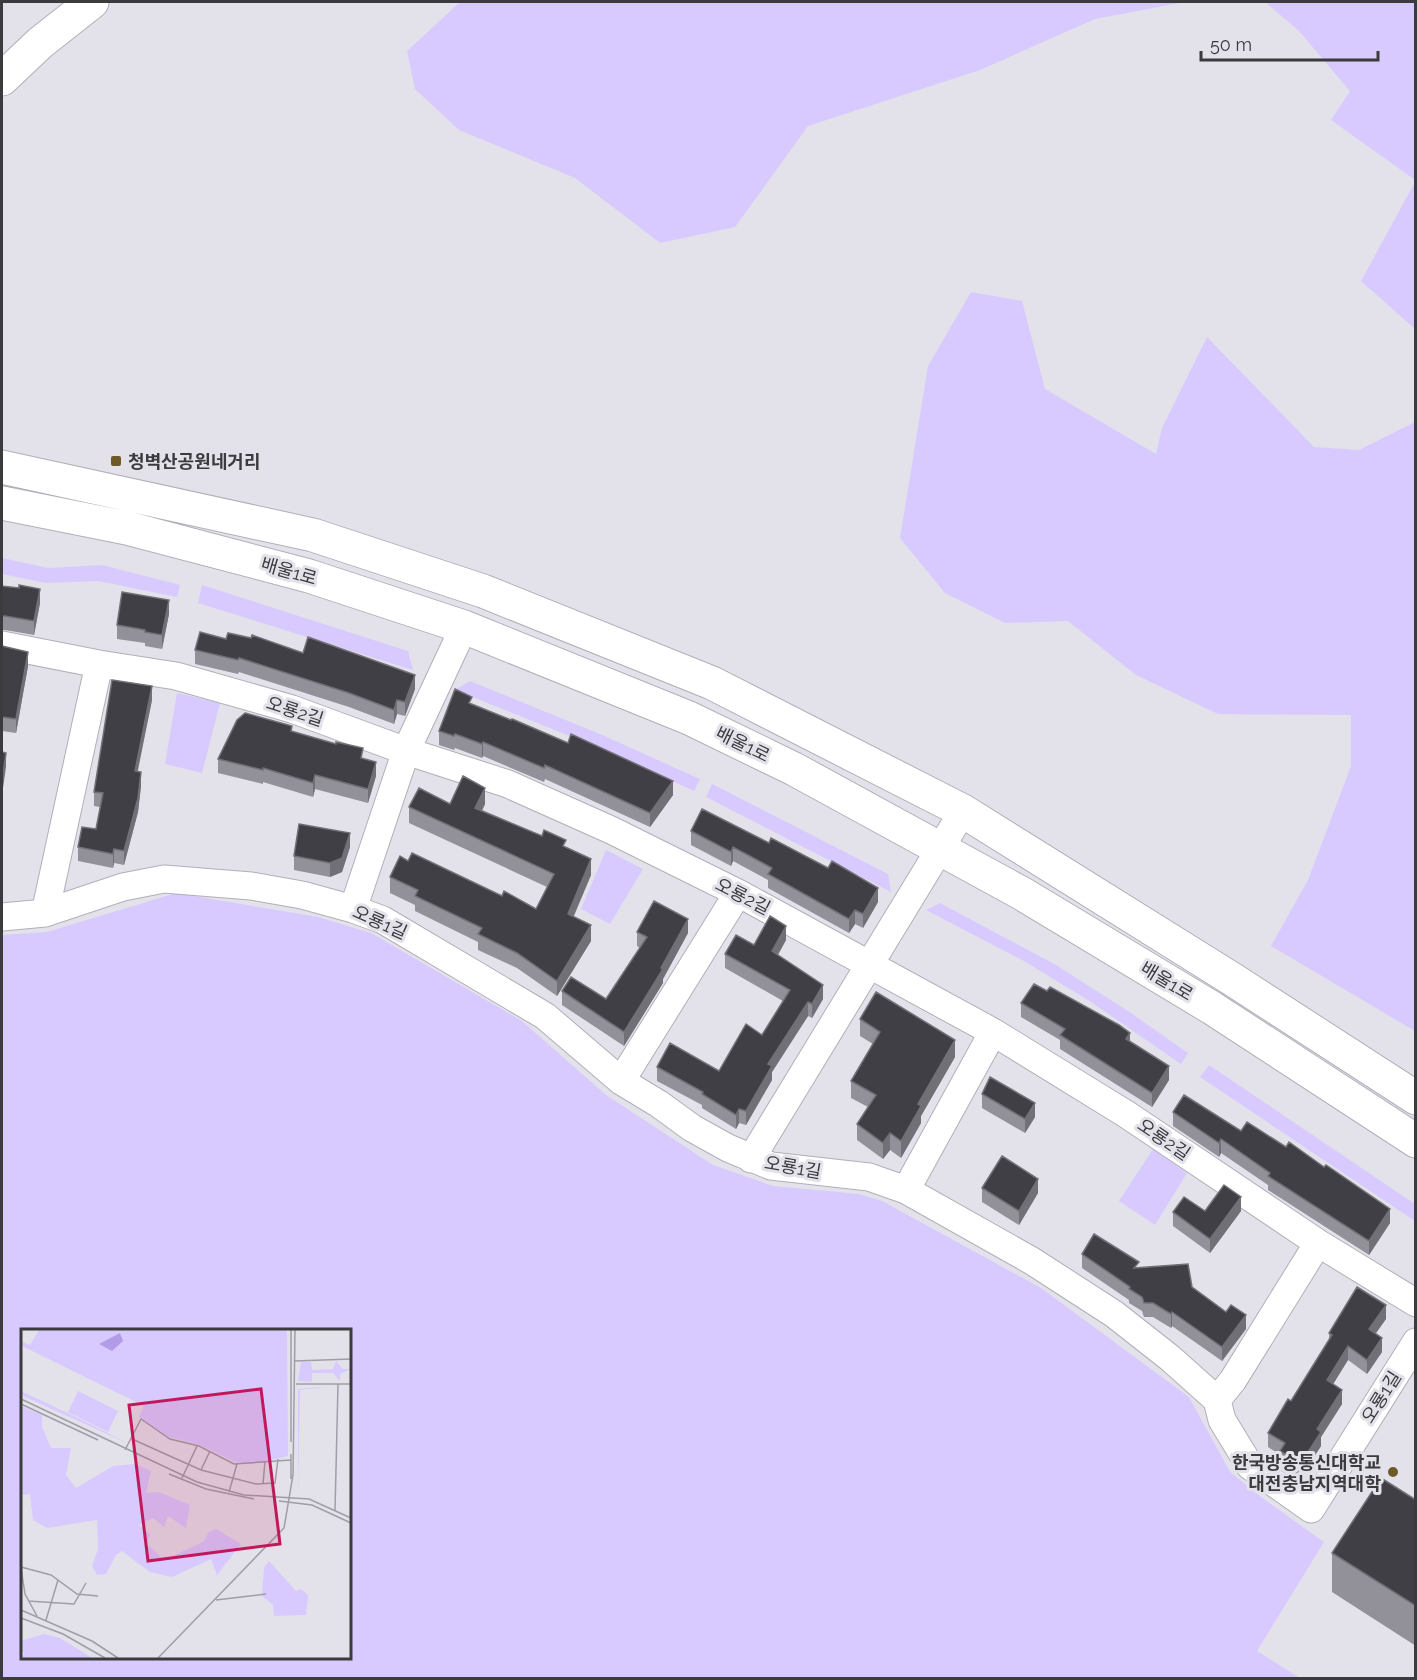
<svg xmlns="http://www.w3.org/2000/svg" width="1417" height="1680" font-family="Raleway,'Noto Sans KR',sans-serif">
<rect width="100%" height="100%" fill="#e3e1ea"/>
<!-- green -->
<path fill="#d8caff" fill-rule="evenodd" d="M460,2H1185L1095,19L980,70L808,126L735,227L660,243L575,178L459,130L415,89L407,51Z
M1265,2H1415V180L1331,120L1350,91L1299,31Z
M1415,182L1416,329H1415L1361,281Z
M971,292L1022,301L1045,389L1156,454L1162,428L1207,337L1314,447L1359,450L1415,422V1031L1271,946L1308,880L1351,766V715L1218,714L1136,675L1068,621L1005,623L945,593L900,538L928,366Z
M2,558L48,568L102,565L180,585L177,597L98,581L46,583L2,574Z
M202,585L408,651L413,670L198,603Z
M470,681L600,734L700,779L694,791L592,745L455,690Z
M177,693L220,703L202,773L165,764Z
M712,784L888,874L891,892L706,797Z
M606,850L643,869L610,924L581,909Z
M176,893L318,917L371,933L522,1021L606,1095L713,1165L773,1186L859,1194L882,1201L1041,1288L1189,1397L1230,1472L1265,1500L1324,1542L1257,1651L1300,1678H2V935L47,932ZM22,1330H350V1658H22Z
M940,903L1056,965L1131,1013L1188,1053L1181,1064L1091,1002L1024,961L926,910Z
M1209,1065L1415,1204V1221L1200,1077Z
M1153,1149L1187,1173L1155,1225L1119,1201Z"/>
<g fill="none" stroke-linecap="round" stroke-linejoin="round">
<!-- minor casing -->
<g stroke="#b1afb8" stroke-width="29">
<path id="minor" d="M2,645L99,664L176,676L292,709L406,751L508,784L611,830L738,893L993,1032L1126,1114L1318,1243L1416,1303
M353,909L406,751L464,627
M45,913L99,664
M2,917L45,913L123,887L164,879L251,886L302,895L353,909L383,920L545,1016L621,1081L659,1104L692,1128L728,1148L771,1166L869,1177L906,1190L1032,1261L1114,1314L1170,1358L1217,1400L1222,1420L1250,1466L1311,1509L1416,1342
M621,1081L738,893
M751,1159L963,811
M906,1190L993,1032
M1217,1400L1233,1380L1318,1243"/>
</g>
<!-- major casing -->
<g stroke="#b1afb8" stroke-width="35">
<path id="major" d="M2,79L40,43L92,2
M2,467L313,535L483,591L712,683L963,811L1232,979L1416,1098
M2,503L127,528L309,576L464,627L689,718L794,769L1021,893L1212,1008L1416,1141"/>
</g>
<!-- minor -->
<use href="#minor" stroke="#fff" stroke-width="27"/>
<!-- major -->
<use href="#major" stroke="#fff" stroke-width="33"/>
</g>
<!-- wall -->
<path fill="#929098" d="M2,586L40,603L34,635L5,630H2Z
M169,614L162,649L145,646V643L117,639V625Z
M226,639L303,653L415,689L405,716L397,714L394,724L349,707L239,672L238,674L195,664V650Z
M2,646L28,666L16,733L2,731Z
M152,700L137,771L141,786L138,812L124,865L114,863L113,868L78,861V847L96,829L100,807L94,806V792Z
M472,704L673,795L650,827L545,779L544,782L483,756L482,758L455,748L454,750L439,745V731Z
M292,731L363,759L376,776L368,803L315,789L313,797L263,782V784L218,773V759Z
M485,804L482,811L566,848L591,875L574,916L591,941L557,996L517,968L478,950V942L415,911V905L390,893V877L408,861L536,909L547,887L409,823V807Z
M702,809L878,902L863,928L855,924L849,933L768,888V880L733,861L731,866L691,845V831Z
M350,847L342,872L330,877L294,870V856Z
M637,932L688,933L663,979V983L624,1046L562,1005V991L606,999L640,948L637,946Z
M786,940L778,955L823,999L812,1018L808,1016L772,1072V1080L746,1125L739,1123L736,1129L702,1108V1105L657,1081V1067L719,1071L762,1035L783,1001L725,968V954Z
M1021,1003L1130,1042L1169,1080L1152,1107L1060,1049V1040L1021,1017Z
M860,1019L955,1057L921,1116V1123L901,1158L890,1150L883,1159L857,1140V1124L868,1107L851,1098V1081L873,1044L860,1036Z
M982,1094L1035,1117L1025,1133L982,1108Z
M1173,1112L1241,1131L1390,1223L1369,1255L1268,1190V1185L1221,1153L1219,1157L1173,1126Z
M982,1188L1038,1193L1019,1225L982,1202Z
M1205,1211H1241L1210,1253L1173,1226V1212Z
M1082,1254L1139,1268L1192,1287L1246,1329L1222,1361L1172,1326L1171,1328L1153,1317H1144L1142,1311L1129,1303V1300L1082,1268Z
M1386,1319L1375,1334L1382,1352L1367,1374L1348,1360L1333,1384L1342,1404L1321,1437V1446L1301,1477L1280,1465V1455L1268,1447V1433L1291,1401L1329,1340V1333Z
M1416,1500V1646L1332,1592V1553Z"/>
<!-- shaded-wall -->
<path fill="#727077" d="M40,589V603L34,635V621Z
M169,600V614L162,649V635Z
M28,652V666L16,733V719Z
M415,675V689L405,716V702Z
M152,686V700L135,785V771Z
M397,700V714L394,724V710Z
M483,742V756L482,758V744Z
M6,753V767L2,795V781Z
M376,762V776L368,803V789Z
M141,772V786L138,812L124,865V851Z
M315,775V789L313,797V783Z
M673,781V795L650,827V813Z
M485,788V804L475,824V808Z
M350,833V847L342,872L330,877V863Z
M733,847V861L731,866V852Z
M114,849V863L113,868V854Z
M591,859V875L568,929V914Z
M878,888V902L863,928V914Z
M855,910V924L849,933V919Z
M688,919V933L663,979V983L624,1046V1032Z
M591,925V941L557,996V981Z
M786,926V940L772,965V951Z
M823,985V999L812,1018V1004Z
M808,1002V1016L772,1072V1080L746,1125V1111L768,1064Z
M1130,1033V1047L1126,1039Z
M955,1040V1057L921,1116V1123L901,1158V1141L918,1104Z
M1169,1066V1080L1152,1107V1093Z
M1035,1103V1117L1025,1133V1119Z
M739,1109V1123L736,1129V1115Z
M890,1133V1150L883,1159V1143Z
M1221,1139V1153L1219,1157V1143Z
M1038,1179V1193L1019,1225V1211Z
M1241,1197V1211L1210,1253V1239Z
M1390,1209V1223L1369,1255V1241Z
M1386,1305V1319L1369,1343V1329Z
M1172,1312V1326L1171,1328V1314Z
M1246,1315V1329L1222,1361V1347Z
M1382,1338V1352L1367,1374V1360Z
M1348,1346V1360L1327,1394V1380Z
M1342,1390V1404L1321,1437V1446L1301,1477V1463L1317,1429Z"/>
<!-- building -->
<path fill="#413f46" stroke="#727077" stroke-width="1.5" d="M19,585L40,589L34,621L5,616H2V586L19,588Z
M122,592L169,600L162,635L145,632V630L117,625Z
M200,632L226,639L228,633L251,638L252,635L303,653L308,637L415,675L405,702L397,700L394,710L349,693L239,658L238,660L195,650Z
M2,646L28,652L16,719L2,717Z
M112,680L152,686L135,771L141,772L138,798L124,851L114,849L113,854L78,847L82,827L96,829L103,793L94,792Z
M455,689L472,697L469,703L511,720L512,719L568,743L571,734L673,781L650,813L545,765L544,768L483,742L482,744L455,734L454,736L439,731Z
M245,713L292,726L291,731L336,744V742L363,748L361,758L376,762L368,789L315,775L313,783L263,768V770L218,759L237,720Z
M2,752L6,753L2,781Z
M463,776L485,788L475,808L542,836L544,830L566,840L563,846L591,859L568,914L591,925L557,981L517,953L478,934L482,928L415,896L418,890L390,877L400,856L408,861L412,853L502,896L504,891L536,909L554,874L409,807L419,788L450,804Z
M702,809L769,843L771,838L828,868L832,861L878,888L863,914L855,910L849,919L768,874L772,868L733,847L731,852L691,831Z
M299,824L350,833L342,858L330,863L294,856Z
M654,901L688,919L661,968L663,969L624,1032L562,991L571,977L606,999L647,937L637,932Z
M770,916L786,926L772,951L823,985L812,1004L808,1002L768,1064L772,1066L746,1111L739,1109L736,1115L702,1094L703,1092L657,1067L670,1043L719,1071L746,1024L762,1035L790,990L725,954L736,935L754,945Z
M1034,984L1047,991L1050,987L1119,1025L1130,1033L1126,1039L1169,1066L1152,1093L1060,1035L1065,1029L1021,1003Z
M876,992L955,1040L918,1104L921,1106L901,1141L890,1133L883,1143L857,1124L876,1095L851,1081L880,1032L860,1019Z
M990,1077L1035,1103L1025,1119L982,1094Z
M1184,1095L1241,1131L1247,1122L1286,1147L1289,1142L1324,1167L1326,1165L1390,1209L1369,1241L1268,1176L1270,1173L1221,1139L1219,1143L1173,1112Z
M1002,1156L1038,1179L1019,1211L982,1188Z
M1224,1185L1241,1197L1210,1239L1173,1212L1184,1197L1205,1211Z
M1094,1234L1139,1262L1134,1268L1188,1264L1192,1287L1226,1312L1231,1305L1246,1315L1222,1347L1172,1312L1171,1314L1153,1303H1144L1142,1297L1129,1289L1130,1287L1082,1254Z
M1357,1287L1386,1305L1369,1329L1382,1338L1367,1360L1348,1346L1327,1380L1342,1390L1317,1429L1321,1432L1301,1463L1280,1451L1285,1443L1268,1433L1288,1399L1291,1401L1332,1335L1329,1333Z
M1381,1478L1416,1500V1606L1332,1553Z"/>
<!-- markers -->
<g fill="#6e5928" stroke="#e3e1ea" stroke-width="2">
<rect x="110" y="455" width="12" height="12" rx="3"/>
<circle cx="1393" cy="1472" r="6"/>
</g>
<g text-anchor="middle" dominant-baseline="central" stroke-width="6" stroke-linejoin="round" paint-order="stroke">
<!-- poi labels -->
<g font-size="18" font-weight="bold" fill="#3b3a3d" stroke="#e3e1ea" text-anchor="start">
<text x="128" y="461">청벽산공원네거리</text>
<text x="1381" y="1462" text-anchor="end">한국방송통신대학교<tspan x="1381" dy="21">대전충남지역대학</tspan></text>
</g>
<!-- street labels -->
<g font-size="18" fill="#3b3a3d" stroke="#e3e1ea">
<text transform="translate(289 571) rotate(16)">배울1로</text>
<text transform="translate(295 711) rotate(18)">오룡2길</text>
<text transform="translate(743 744) rotate(26)">배울1로</text>
<text transform="translate(743 896) rotate(27)">오룡2길</text>
<text transform="translate(380 922) rotate(24)">오룡1길</text>
<text transform="translate(1167 981) rotate(31)">배울1로</text>
<text transform="translate(1164 1139) rotate(34)">오룡2길</text>
<text transform="translate(793 1167) rotate(10)">오룡1길</text>
<text transform="translate(1381 1397) rotate(-58)">오룡1길</text>
</g>
</g>
<!-- overview -->
<g transform="translate(21 1329)">
<rect width="330" height="330" fill="#e3e1ea"/>
<path d="M18,1H266L267,127L232,135L214,133L179,116L148,108L118,88L123,77L1,17L2,13L9,16ZM315,32L322,40H330L319,45V52L312,44H291V53L277,52L280,33H290L291,41L312,40ZM313,57L279,61L277,164V60ZM0,62L55,88L106,114L2,67ZM57,62L97,82L87,103L47,83ZM0,77L21,86V98L30,119H50L45,146L55,159L92,137L114,135L130,142L125,164L138,163L169,176L165,199L147,187L143,198L132,189L118,196L129,205L126,215L143,231L182,213L188,203L195,200L220,215L196,246L190,230L151,248L129,243L101,222L95,226L85,245L76,246L71,237L77,220L76,191L26,199L12,191L9,165L0,166ZM248,232L275,262L280,260L287,266L285,286L253,287L252,276L241,267L243,239ZM23,305L39,309L71,329H0L4,324L0,323V312Z" fill="#d8caff"/>
<path d="M99,4L102,12L91,22L78,15Z" fill="#b29ce8"/>
<path fill="none" stroke="#a09ea5" stroke-width="1.5" d="M274,32L330,30M275,55H330M0,70L176,153L223,166L288,170L330,189M0,75L77,111M111,110L180,141L235,155L254,154L257,130M270,113V1M104,121L120,90L149,110L178,117L213,135L270,131M270,125V150M180,141L189,122M148,145L185,160L233,170M161,149L176,117M242,155L244,132M208,163L216,135M258,172L291,176L330,194M314,182L317,55M0,238L30,246L56,265L77,267M0,239L4,265L16,287M195,271L245,265M7,272L53,275L65,254M0,281L71,312L97,329M0,289L42,305L84,329M25,291L37,251M137,329L263,199L272,146L274,1"/>
<path fill="#c2185b" fill-opacity="0.15" stroke="#c2185b" stroke-width="3" d="M240,60L259,215L127,232L108,76Z"/>
<rect width="330" height="330" fill="none" stroke="#3b3a3d" stroke-width="3"/>
</g>
<!-- border -->
<rect width="1417" height="1680" fill="none" stroke="#3b3a3d" stroke-width="6"/>
<!-- scale -->
<path d="M1201 51v9h177v-9" fill="none" stroke="#3b3a3d" stroke-width="3"/>
<text x="1210" y="51" font-size="18" fill="#3b3a3d" stroke="#e3e1ea" stroke-width="4.5" paint-order="stroke">50 m</text>
</svg>
